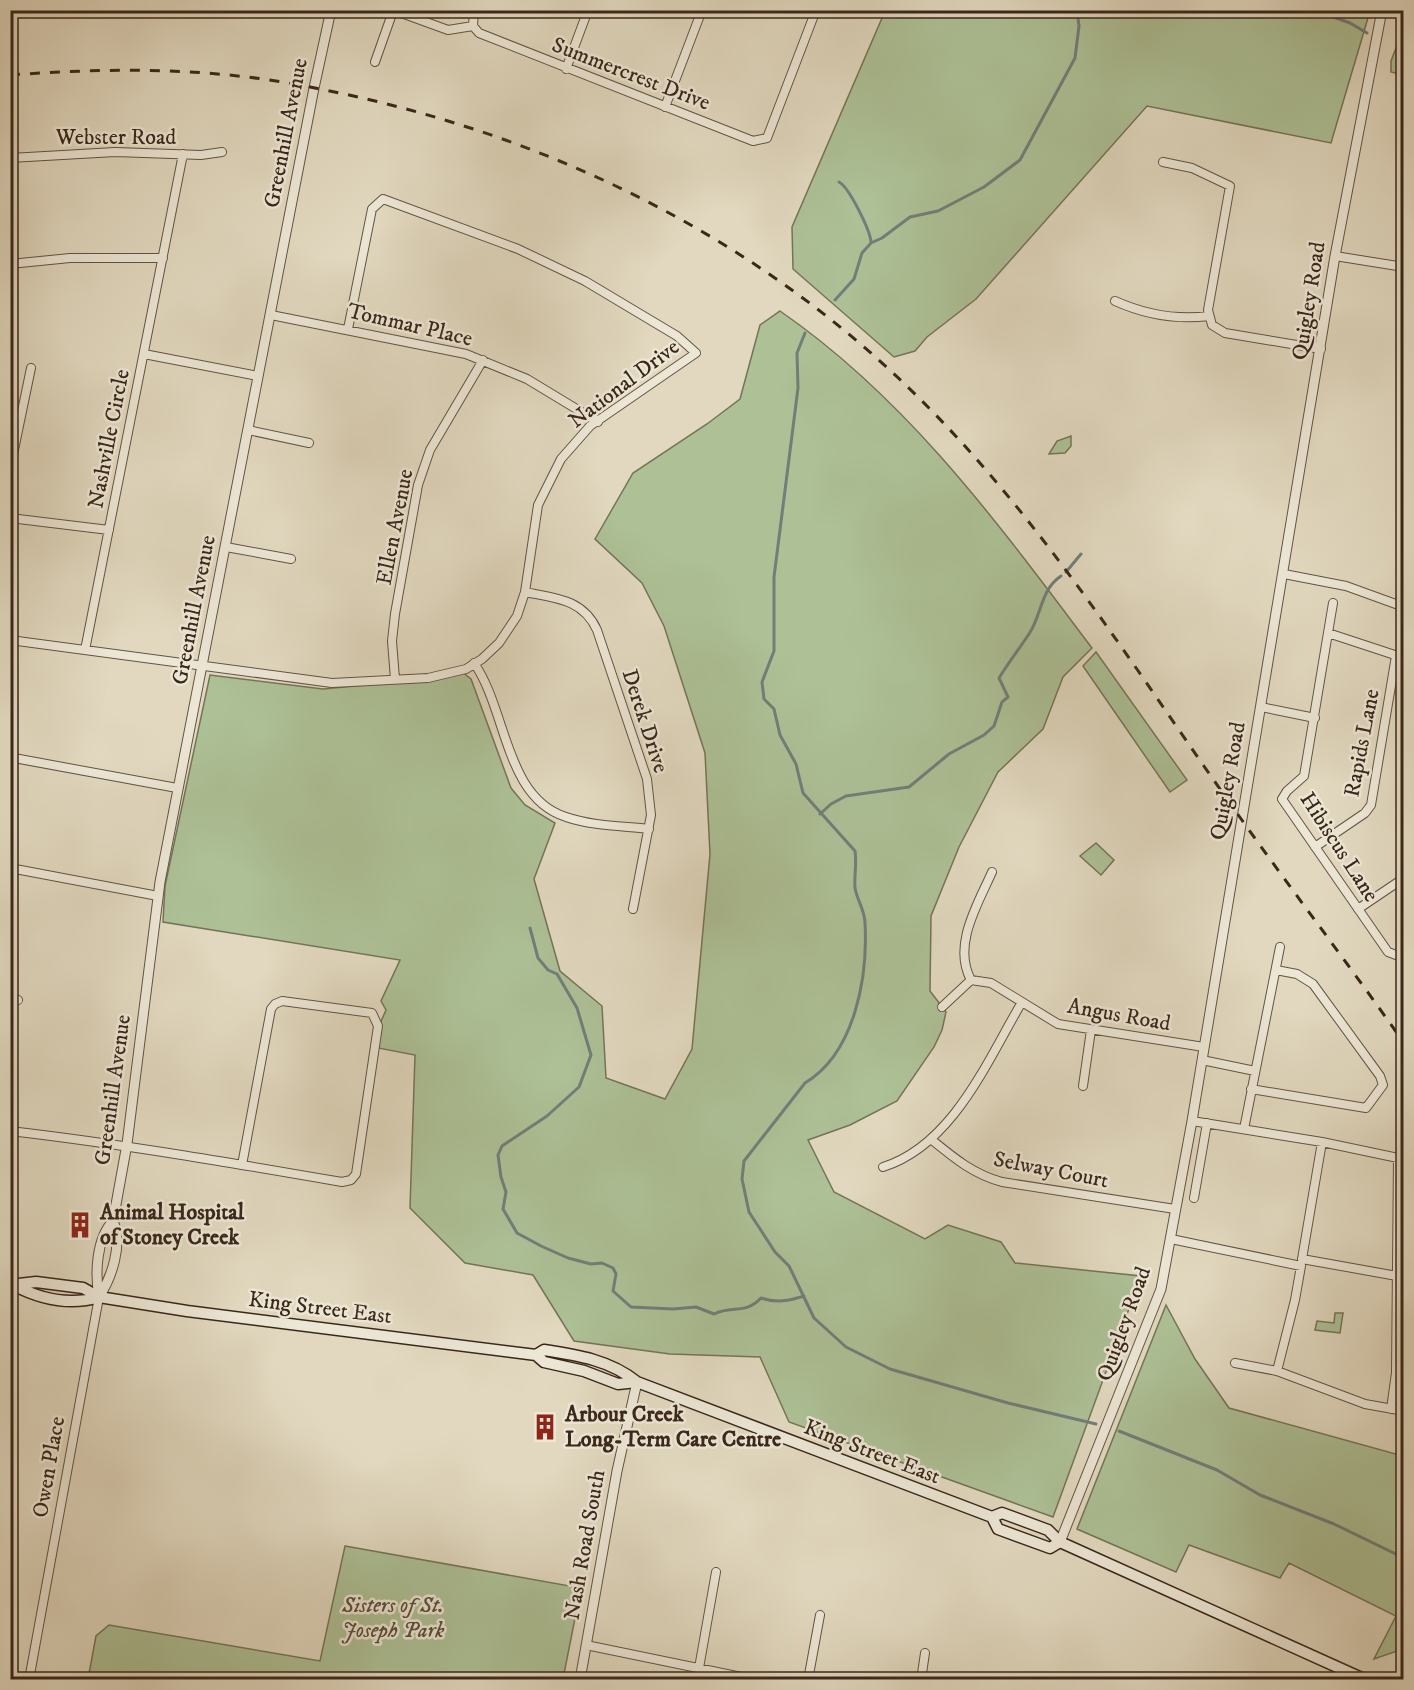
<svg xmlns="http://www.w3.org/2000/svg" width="1414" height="1690" font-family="'IM FELL DW Pica',serif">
<rect width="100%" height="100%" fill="#e1d8bf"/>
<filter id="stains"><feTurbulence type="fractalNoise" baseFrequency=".00333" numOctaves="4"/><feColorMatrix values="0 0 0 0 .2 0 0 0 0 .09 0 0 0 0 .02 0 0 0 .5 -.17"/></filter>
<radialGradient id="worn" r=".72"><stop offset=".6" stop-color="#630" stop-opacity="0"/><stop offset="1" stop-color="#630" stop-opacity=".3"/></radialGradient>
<!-- green -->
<path fill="#adc096" stroke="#747458" stroke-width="1.5" d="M885,11V10L1370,11L1331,143L1147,106L976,299L927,337L915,351L894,357L793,269L792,227Z
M1403,30L1404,75H1403L1391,72V61Z
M780,311C909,400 999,525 1092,648L1063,677L1043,729L998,772L959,847L931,916L930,991L946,1012L942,1030L934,1047L897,1101L850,1125L808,1140L834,1192L925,1239L948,1225L1001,1242L1015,1263L1141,1276L1053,1517L789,1422L760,1357L670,1354L574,1341L533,1275L465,1263L410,1208L415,1055L378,1048L379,1026L386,1010L381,1001L400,960L163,922L165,886L210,675L323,689L439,678L461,671L471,679L511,788L525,805L555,823L534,879L560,971L602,1006L606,1078L665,1099L692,1049L710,854L705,753L664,626L642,583L595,539L633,473L707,424L740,399L760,325Z
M1071,436V446L1065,453L1049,454L1057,441Z
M1096,652L1187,780L1170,792L1083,666Z
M1096,843L1114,860L1101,875L1080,856Z
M1166,1305L1195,1359L1229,1408L1403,1456V1649L1374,1659L1396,1616L1289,1563L1280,1578L1189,1545L1176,1572L1077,1529Z
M1335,1313H1343L1340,1333L1315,1330L1317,1321L1334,1323Z
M345,1546L581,1588L563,1679H88L96,1636L109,1625L320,1661Z"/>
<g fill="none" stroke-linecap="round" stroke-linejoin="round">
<!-- stream -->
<path stroke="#727e7a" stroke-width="3" d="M1314,10L1350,23L1367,33
M1398,40H1404
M839,182C849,187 870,230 871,242
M835,300L854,279L862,253L871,243L882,238L910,217L938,211L984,187L1020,160L1075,58L1079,26L1077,10
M805,333L797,353L798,388L774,577V651L762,682L764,699L774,709L780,735L796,764L803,793L855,851C857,864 854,875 855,888C857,900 865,911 865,923C868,977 855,1053 805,1083L744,1161L742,1179L749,1212L775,1252L789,1266L814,1318L846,1347L890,1369L1008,1403L1096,1424
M1066,572L1081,554
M820,814L831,804L846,796L909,787L949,754L984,735L994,726L1002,702L1008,697L999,678C1009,662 1019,649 1029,634C1042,615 1040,590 1061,576
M530,928L538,958L548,970L557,974L577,1008L591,1055L579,1087L547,1116L502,1146L498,1155L501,1177L506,1192L503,1209L517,1233L541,1246L568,1258L591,1264L602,1263L613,1268L616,1274L613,1291L631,1307L673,1309L696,1307L714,1314C733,1305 745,1315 761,1298C776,1303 789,1301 804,1296
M1119,1431L1217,1470L1260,1495L1334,1524L1404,1558"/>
<!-- minor casing -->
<g stroke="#645343" stroke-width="10">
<path id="minor" d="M393,10L448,30L473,26
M474,10L473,26L479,33L753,141L767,138L816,10
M375,62L393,11
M566,69L588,10
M665,107L702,10
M10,158L115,152L201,155L222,152
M1163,162L1192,168L1230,186L1208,310L1212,325L1225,333L1321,349
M1335,256L1404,267
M10,264L70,258H163
M1115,301C1144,314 1177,320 1209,316
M271,315L466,354L527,379L598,422
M144,354L258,376
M248,430L309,443
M10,469L31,368
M10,518L109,530
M226,547L291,559
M1284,574L1346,586L1404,607
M525,592C555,598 583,599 597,630L647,779L651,815L633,909
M1333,603L1304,776L1287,791L1282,799L1388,952L1404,958
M1328,633L1404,658
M10,640L332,683L428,678L466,669L482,659L499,643L517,616L525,592L538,505L561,459L590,426L696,353L677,336L585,281L518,249L383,199L372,209L348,329
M85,650L183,154
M474,663C507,710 505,798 566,817C592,826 622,826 649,829
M395,679L392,641L395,614L418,485L430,450L483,360
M1261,707L1315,718
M14,758L177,788
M1315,847L1365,813L1371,805L1396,656
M10,868L158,896
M1358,909L1404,878
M971,980L991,983L1058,1024L1204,1047
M971,980C952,945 978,904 992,872
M10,1002L18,1000
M942,1007L971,980
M1202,1060L1255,1071
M1083,1086L1091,1030
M1251,1089L1366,1108L1383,1085L1380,1076L1313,984L1297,974L1276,970
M1192,1121L1322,1142L1398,1158L1396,1373L1391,1409
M1244,1129L1280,947
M10,1131C122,1144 232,1163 342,1182L351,1180L356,1174L378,1026L372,1013L282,1001L275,1004L271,1009L242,1165
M932,1140C954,1158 973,1174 1002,1182L1175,1209
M1322,1142L1302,1259L1397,1276
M883,1167C953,1145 987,1061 1022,1002
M1194,1198L1207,1123
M1171,1239L1301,1266L1295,1300L1277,1371
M1235,1363L1277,1371L1365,1404L1404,1411
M586,1645L756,1680
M699,1668L716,1572
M29,1680L99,1297
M808,1680L820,1615
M921,1680L925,1653"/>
</g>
<!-- tertiary casing -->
<g stroke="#645343" stroke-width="11">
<path id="tertiary" d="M99,1297C95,1274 96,1239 113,1221L127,1144L160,882L314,88L331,10
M99,1297C112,1277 123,1244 113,1221
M1060,1542L1161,1289L1192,1121L1335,256L1382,10
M580,1680L617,1471L637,1382"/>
</g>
<!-- secondary casing -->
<g stroke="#3a271a" stroke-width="13">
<path id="secondary" d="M10,1285L36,1282L83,1288L99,1297L187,1311L536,1355L544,1362L584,1371L618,1384L637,1382
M13,1285C40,1299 70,1306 99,1297
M536,1355L544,1350C577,1355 610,1360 637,1382L992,1517L1002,1513L1048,1530L1060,1542L1366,1680
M992,1517L998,1529L1050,1548L1060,1542"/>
</g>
<!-- minor -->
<use href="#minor" stroke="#ece6d5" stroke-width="8"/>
<!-- tertiary -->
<use href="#tertiary" stroke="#ece6d5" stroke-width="9"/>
<!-- secondary -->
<use href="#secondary" stroke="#ece6d5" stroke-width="10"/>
<!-- rail -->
<path stroke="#3a271a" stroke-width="3" stroke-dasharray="10 10" stroke-linecap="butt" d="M10,75C107,68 204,67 299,85C532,127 752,231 920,399C1044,522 1138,674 1239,816C1293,892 1350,966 1404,1043"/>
</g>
<!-- icons -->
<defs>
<g id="building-bare" transform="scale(2.07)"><path d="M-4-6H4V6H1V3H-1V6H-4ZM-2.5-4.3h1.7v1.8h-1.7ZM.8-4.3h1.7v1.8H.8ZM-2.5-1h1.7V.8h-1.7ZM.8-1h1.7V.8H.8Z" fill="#8f2418" stroke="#ece6d5" stroke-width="2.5" paint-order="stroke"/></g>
</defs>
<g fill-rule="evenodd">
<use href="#building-bare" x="80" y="1225"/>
<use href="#building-bare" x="545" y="1427"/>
</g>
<g text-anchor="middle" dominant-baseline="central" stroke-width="5" stroke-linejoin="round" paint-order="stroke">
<!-- street labels -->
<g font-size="22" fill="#3a271a" stroke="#ece6d5">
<text transform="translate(631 74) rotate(21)">Summercrest Drive</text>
<text transform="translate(286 133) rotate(-79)">Greenhill Avenue</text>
<text x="116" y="137">Webster Road</text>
<text transform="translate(1309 301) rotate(-81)">Quigley Road</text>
<text transform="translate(410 325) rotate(13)">Tommar Place</text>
<text transform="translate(624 384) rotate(-37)">National Drive</text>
<text transform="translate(109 439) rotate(-79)">Nashville Circle</text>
<text transform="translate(395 527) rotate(-79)">Ellen Avenue</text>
<text transform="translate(194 610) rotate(-79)">Greenhill Avenue</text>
<text transform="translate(645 721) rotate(72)">Derek Drive</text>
<text transform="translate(1362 743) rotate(-79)">Rapids Lane</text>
<text transform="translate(1228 781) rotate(-80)">Quigley Road</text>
<text transform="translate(1339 847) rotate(57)">Hibiscus Lane</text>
<text transform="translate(1119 1015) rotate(10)">Angus Road</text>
<text transform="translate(113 1090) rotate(-82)">Greenhill Avenue</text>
<text transform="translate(1051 1170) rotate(11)">Selway Court</text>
<text transform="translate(320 1308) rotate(7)">King Street East</text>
<text transform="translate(1124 1324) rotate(-70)">Quigley Road</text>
<text transform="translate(872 1452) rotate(21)">King Street East</text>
<text transform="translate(49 1467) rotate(-80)">Owen Place</text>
<text transform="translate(585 1545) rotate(-80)">Nash Road South</text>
</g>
<!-- poi labels -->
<g font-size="22" font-weight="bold" fill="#3a271a" stroke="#ece6d5" text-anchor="start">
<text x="100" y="1212">Animal Hospital<tspan x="100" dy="25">of Stoney Creek</tspan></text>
<text x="565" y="1414">Arbour Creek<tspan x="565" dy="25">Long-Term Care Centre</tspan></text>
</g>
<!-- park labels -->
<g font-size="22" font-style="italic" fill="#574d39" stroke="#ece6d5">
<text x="393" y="1605">Sisters of St.<tspan x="393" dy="25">Joseph Park</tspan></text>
</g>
</g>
<!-- margin -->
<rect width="1414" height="1690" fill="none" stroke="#e1d8bf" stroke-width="36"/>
<rect x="12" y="12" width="1390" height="1666" fill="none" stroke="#3a271a" stroke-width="3"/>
<rect x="18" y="18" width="1378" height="1654" fill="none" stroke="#3a271a" stroke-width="1.5"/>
<rect width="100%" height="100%" filter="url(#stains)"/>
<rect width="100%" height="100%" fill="url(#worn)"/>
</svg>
